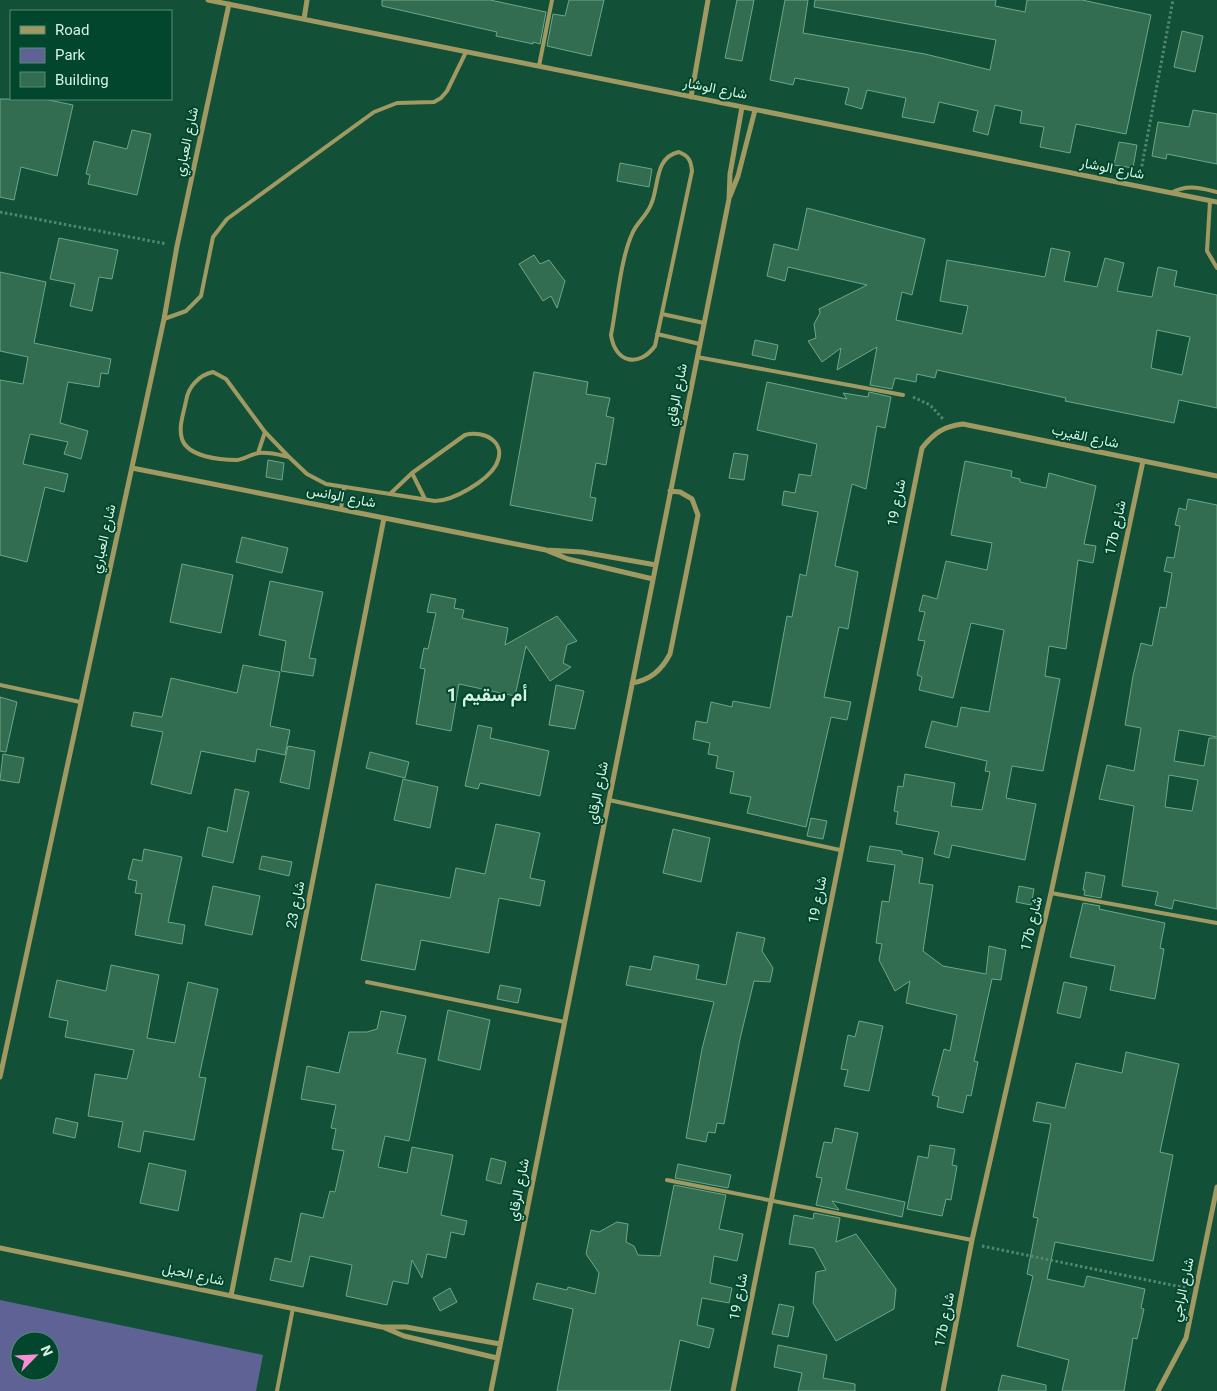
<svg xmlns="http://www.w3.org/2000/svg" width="1217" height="1391" font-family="Georgia,Vazirmatn,serif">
<rect width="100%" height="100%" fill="#125137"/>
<!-- green -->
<path fill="#5f6295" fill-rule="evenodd" d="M0,1300L263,1355L256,1391H0ZM20,1341H50V1371H20Z"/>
<!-- building -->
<path fill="#326c51" stroke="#6ca789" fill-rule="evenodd" d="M382,0H490L546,12L540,44L533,42V44L496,36L497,32L382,6Z
M569,0H604L591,56L547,46L553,14L565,16Z
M737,0H754L742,61L725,58Z
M785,0H808L803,33L925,54L990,70L996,40L814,7L815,0H996L995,6L1025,12L1027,0H1082L1151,15L1126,134L1076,124L1070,153L1040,147L1044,127L1020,123L1022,111L995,105L988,135L973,131L978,111L939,102L934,123L902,117L906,98L867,90L862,109L845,104L849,88L795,78L793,85L770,80Z
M1182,31L1203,36L1195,72L1174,67Z
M0,99H44L73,105L57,176L21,167L14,200L0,197Z
M1193,110L1217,114V164L1167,154L1166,159L1152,156L1158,122L1189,127Z
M132,130L151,134L137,195L88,184L90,175L86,174L94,141L127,149Z
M1119,142L1137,145L1133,168L1114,165Z
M620,163L652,169L649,187L617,181Z
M807,208L925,239L912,295L902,292L896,320L962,334L968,306L940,301L947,260L1045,277L1051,248L1070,252L1064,281L1097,287L1105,258L1124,263L1117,291L1152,297L1158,267L1177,271L1174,286L1217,295V408L1179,400L1174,423L1090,406L1065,401L1066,398L937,370L935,378L917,374L916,382L895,378L892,389L870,385L877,347L837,370L841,348L822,362L808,341L816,338L814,324L820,313L819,309L867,285L788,267L785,281L767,276L774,244L798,250ZM1157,330L1190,337L1182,375L1151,368Z
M59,238L118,250L112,279L99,277L92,311L70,306L75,284L50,279Z
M534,255L540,264L549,260L565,281L557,308L551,296L543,301L519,264Z
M0,272L46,282L34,343L111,359L108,374L101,373L99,387L68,382L60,423L88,431L81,459L64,454L68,442L30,434L23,464L68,474L64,492L45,487L27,562L0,555V380L23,384L28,357L0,351Z
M755,340L778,345L775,360L752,355Z
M534,372L588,382L586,394L610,398L606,416L614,418L606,465L596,463L590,497L596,498L592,521L510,505Z
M767,382L847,399L843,393L868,397L869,392L891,397L885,428L877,426L866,489L852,484L835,566L858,572L848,629L839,627L824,697L851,702L847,720L831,717L806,827L747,813L751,797L730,793L734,772L716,768L718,756L708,754L710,743L693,739L696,721L707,723L711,702L732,707L733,701L770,708L787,616L792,617L800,574L806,576L818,512L782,505L784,491L795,493L799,474L811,476L817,444L757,430Z
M734,453L748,455L744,480L729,478Z
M268,460L284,463L282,480L266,477Z
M965,461L1012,471L1011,477L1020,479V482L1046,488L1049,473L1096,486L1084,544L1096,546L1093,563L1078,560L1066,649L1049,646L1045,676L1060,679L1043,771L1012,766L1006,798L1036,804L1025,860L952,845L949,858L934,854L939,832L896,824L898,812L894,811L898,786L903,787L905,774L955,783L951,806L982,810L990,772L985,771L987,761L925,747L932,721L957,727L961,707L989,712L1004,630L971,623L953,698L919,690L922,677L917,675L925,641L918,640L925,612L919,611L923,595L937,599L946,561L987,570L992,543L951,535Z
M1188,499L1217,505V737L1179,730L1174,761L1204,766L1209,738H1217V909L1174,900L1172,909L1155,905L1158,892L1122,886L1134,806L1099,799L1107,765L1134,771L1141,728L1125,725L1133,676L1141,643L1152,646L1160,607L1166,608L1172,573L1164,571L1167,557L1174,558L1180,526L1175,525L1179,508L1186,510ZM1169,775L1198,780L1192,811L1165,807Z
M242,537L288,548L282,573L236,562Z
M182,564L233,575L221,633L170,622Z
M270,581L323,592L309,658L316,659L313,676L281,671L286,641L259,635Z
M431,594L456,599L454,608L464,610L462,618L508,628L505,645L557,616L577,641L567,645L563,663L571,667L550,681L526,646L515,696L459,684L451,731L416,724L425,669L420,668L424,648L428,649L436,613L427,612Z
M243,665L280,672L270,726L290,730L285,755L257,749L255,762L201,751L191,794L151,784L163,732L131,726L134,712L162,717L171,678L237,693Z
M556,685L584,691L575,729L549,725Z
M0,697L17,702L6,752L0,751Z
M478,725L492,728L490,738L549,751L540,796L480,783L478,789L465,786Z
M288,746L315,751L309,789L280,782Z
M370,752L409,762L405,778L366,768Z
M3,754L24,758L19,783L0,780Z
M403,779L438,787L430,828L394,820Z
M235,789L249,792L233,863L202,856L208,827L227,832Z
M811,818L827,821L823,839L807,836Z
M496,824L540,833L530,878L545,881L540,906L499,898L489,953L421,940L415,970L361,960L376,884L450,898L456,868L485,874Z
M673,829L710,838L701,882L663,873Z
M870,846L902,851V854L923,858L919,883L933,885L923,951L943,966L986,974L989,946L1006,950L1001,980L992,979L974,1061L978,1062L971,1096L967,1095L963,1113L937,1107L939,1097L932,1095L944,1049L950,1051L957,1015L906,1003L910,981L895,991L879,960L882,944L876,943L882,901L889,902L895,865L867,861Z
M144,849L182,857L168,922L185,925L182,944L135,935L142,894L135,893L137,881L128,879L133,859L142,861Z
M262,856L292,862L289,876L259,869Z
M1086,872L1105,876L1101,898L1084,895L1085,890H1083Z
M213,886L260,896L252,935L205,925Z
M1019,886L1034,889L1031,905L1016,902Z
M1083,903L1100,906L1099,909L1165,923L1160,948L1164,949L1155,999L1110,990L1115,966L1070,957Z
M737,932L765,938L762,951L773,968L770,982L754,981L740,1039L724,1124L717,1123L715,1133L708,1132L706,1142L686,1138L702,1049L714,1002L626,985L630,966L651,970L654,956L699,965L696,979L726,985Z
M111,965L159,975L147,1038L175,1043L188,982L218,989L199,1077L206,1078L194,1140L144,1131L140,1152L118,1147L123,1122L88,1116L95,1074L127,1079L134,1050L65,1037L68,1021L49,1017L57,980L106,991Z
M1064,982L1087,987L1080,1018L1057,1013Z
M500,985L521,989L518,1003L497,999Z
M448,1010L490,1020L480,1070L438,1060Z
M381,1011L406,1016L397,1053L426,1059L409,1141L385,1136L378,1167L407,1173L412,1147L453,1155L441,1215L467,1221L464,1235L451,1232L446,1258L427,1254L422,1278L412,1260L408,1284L393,1281L387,1305L346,1296L352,1265L310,1256L303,1287L270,1280L275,1258L291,1262L301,1213L323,1218L330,1191L335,1192L344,1151L332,1149L336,1129L331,1128L336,1105L301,1099L307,1066L339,1073L349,1032H367L377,1029Z
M859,1021L883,1026L869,1091L844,1086L848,1070L841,1069L848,1035L855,1037Z
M1126,1052L1179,1064L1160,1152L1173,1155L1153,1261L1055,1242L1047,1279L1084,1287L1087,1276L1145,1289L1141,1308L1144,1309L1137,1339L1133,1338L1124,1391H1062L1069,1360L1017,1346L1033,1276L1027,1274L1038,1218L1033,1217L1051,1124L1033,1121L1037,1102L1065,1108L1076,1063L1122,1073Z
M56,1118L78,1123L75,1138L53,1133Z
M835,1128L858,1133L846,1189L905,1202L902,1217L832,1201L839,1210L816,1205L822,1178L816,1177L824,1142L832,1143Z
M930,1145L955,1149L952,1165L957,1166L951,1200L946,1199L942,1216L907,1209L918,1156L928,1158Z
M491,1158L506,1162L501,1184L486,1180Z
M149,1163L186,1171L178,1211L140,1203Z
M678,1164L731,1175L728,1188L675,1178Z
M674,1185L726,1195L719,1229L743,1234L737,1261L714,1256L710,1283L732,1288L729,1303L702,1298L697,1325L714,1329L709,1348L680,1340L670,1391H557L573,1309L533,1299L537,1283L567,1290L568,1287L595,1294L599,1273L586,1254L591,1230L599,1232L617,1222L628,1224L626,1242L634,1246L638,1255L660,1256Z
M814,1213L840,1218L836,1242L856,1234L896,1289L894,1309L836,1341L813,1303L816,1272L826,1270L814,1248L789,1244L794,1215L813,1219Z
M450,1288L457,1302L440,1311L433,1298Z
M779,1304L794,1307L788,1337L772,1334Z
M778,1345L827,1355L823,1378L855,1384V1391H798L802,1373L774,1367Z
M1002,1375L1046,1385V1391H998Z"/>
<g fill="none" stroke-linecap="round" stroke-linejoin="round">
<!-- path -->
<path stroke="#52866f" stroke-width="3" stroke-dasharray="2.5 2.5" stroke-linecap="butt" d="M1140,176L1173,0
M0,212L167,244
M913,397L930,405L943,419
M982,1246L1186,1288"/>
<!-- lane -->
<path stroke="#a19962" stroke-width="4" d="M539,66L552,0
M679,152C689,156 691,161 692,171L655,346C639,368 615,363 611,335C617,305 620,261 632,234C637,222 648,215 652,202C659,184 655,157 679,152Z
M1171,193C1187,184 1200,188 1217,192
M1210,201L1207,251L1217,268
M662,314L704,323
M164,319L186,311L201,296L213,237L227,219L374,112L397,103L434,102L441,98L447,91L466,52
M657,334L700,344
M697,357L903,395
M213,372L226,379L265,432L289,457C280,455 269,452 259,453C251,454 245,459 237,460C220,460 188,457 182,439C178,427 184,412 186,401C188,387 199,375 213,372Z
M258,453L265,432
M289,457L307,474L326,484L435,501C453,501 487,481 496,465C508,442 484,430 465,435L412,473L390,494
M412,473L425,499
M341,509L344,488
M0,685L80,702
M609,800L840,850
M1051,893L1217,923
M367,982L565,1022
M667,1180L972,1240
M277,1391L293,1308"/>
<!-- street -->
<path stroke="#a19962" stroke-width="5" d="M208,0L1217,202
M304,19L307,0
M691,97L708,0
M730,196L738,176L755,110
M132,468L546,550L582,552L656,565
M548,551L568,559L653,579
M632,683C650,680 661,671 670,654L698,515L692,499L680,492L670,491
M0,1077L164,319L177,246L229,4
M0,1248L382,1327H406L500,1344
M231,1296L384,518
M385,1328L404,1336L497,1358
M491,1391L729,199L730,174L742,107
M733,1391L922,448C934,433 944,426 963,424L1217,476
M943,1391L972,1240L1051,893L1143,461
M1158,1391L1186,1338L1217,1187"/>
</g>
<g text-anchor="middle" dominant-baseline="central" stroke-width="4" stroke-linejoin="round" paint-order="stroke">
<!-- street labels -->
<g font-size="14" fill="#d6f3e3" stroke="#01462d">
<text transform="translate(715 90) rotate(11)">شارع الوشار</text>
<text transform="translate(188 142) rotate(-78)">شارع العباري</text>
<text transform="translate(1112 170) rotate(11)">شارع الوشار</text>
<text transform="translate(678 395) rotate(-79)">شارع الرقاي</text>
<text transform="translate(1085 438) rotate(12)">شارع القيرب</text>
<text transform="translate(341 498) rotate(11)">شارع الوانس</text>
<text transform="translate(898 503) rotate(-79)">شارع 19</text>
<text transform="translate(1117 528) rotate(-78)">17b شارع</text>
<text transform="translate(105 539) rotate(-77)">شارع العباري</text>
<text transform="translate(599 793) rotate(-79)">شارع الرقاي</text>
<text transform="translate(819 900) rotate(-79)">شارع 19</text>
<text transform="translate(297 905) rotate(-79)">شارع 23</text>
<text transform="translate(1033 924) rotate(-77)">17b شارع</text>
<text transform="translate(520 1190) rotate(-79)">شارع الرقاي</text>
<text transform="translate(193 1276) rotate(12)">شارع الحبل</text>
<text transform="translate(1184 1290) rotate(-78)">شارع الراجي</text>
<text transform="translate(740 1297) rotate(-79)">شارع 19</text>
<text transform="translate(946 1320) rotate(-79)">17b شارع</text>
</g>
<!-- district labels -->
<g font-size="19" font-weight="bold" fill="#d6f3e3" stroke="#01462d">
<text x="487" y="696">أم سقيم 1</text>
</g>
</g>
<!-- legend -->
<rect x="10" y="10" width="162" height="90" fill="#01462d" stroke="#568b76"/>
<rect x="20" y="26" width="25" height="8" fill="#a19962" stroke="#568b76"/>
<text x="55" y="35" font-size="15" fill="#d6f3e3">Road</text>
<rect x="20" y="48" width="25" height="15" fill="#5f6295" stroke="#568b76"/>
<text x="55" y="60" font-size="15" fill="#d6f3e3">Park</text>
<rect x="20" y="72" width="25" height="15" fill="#326c51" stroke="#568b76"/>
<text x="55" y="85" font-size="15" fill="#d6f3e3">Building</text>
<!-- north arrow -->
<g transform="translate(35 1356) rotate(66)"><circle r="24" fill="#01462d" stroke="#568b76"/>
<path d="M0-4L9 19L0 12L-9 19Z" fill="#f591d2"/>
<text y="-8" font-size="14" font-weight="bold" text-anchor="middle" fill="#d6f3e3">N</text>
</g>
</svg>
